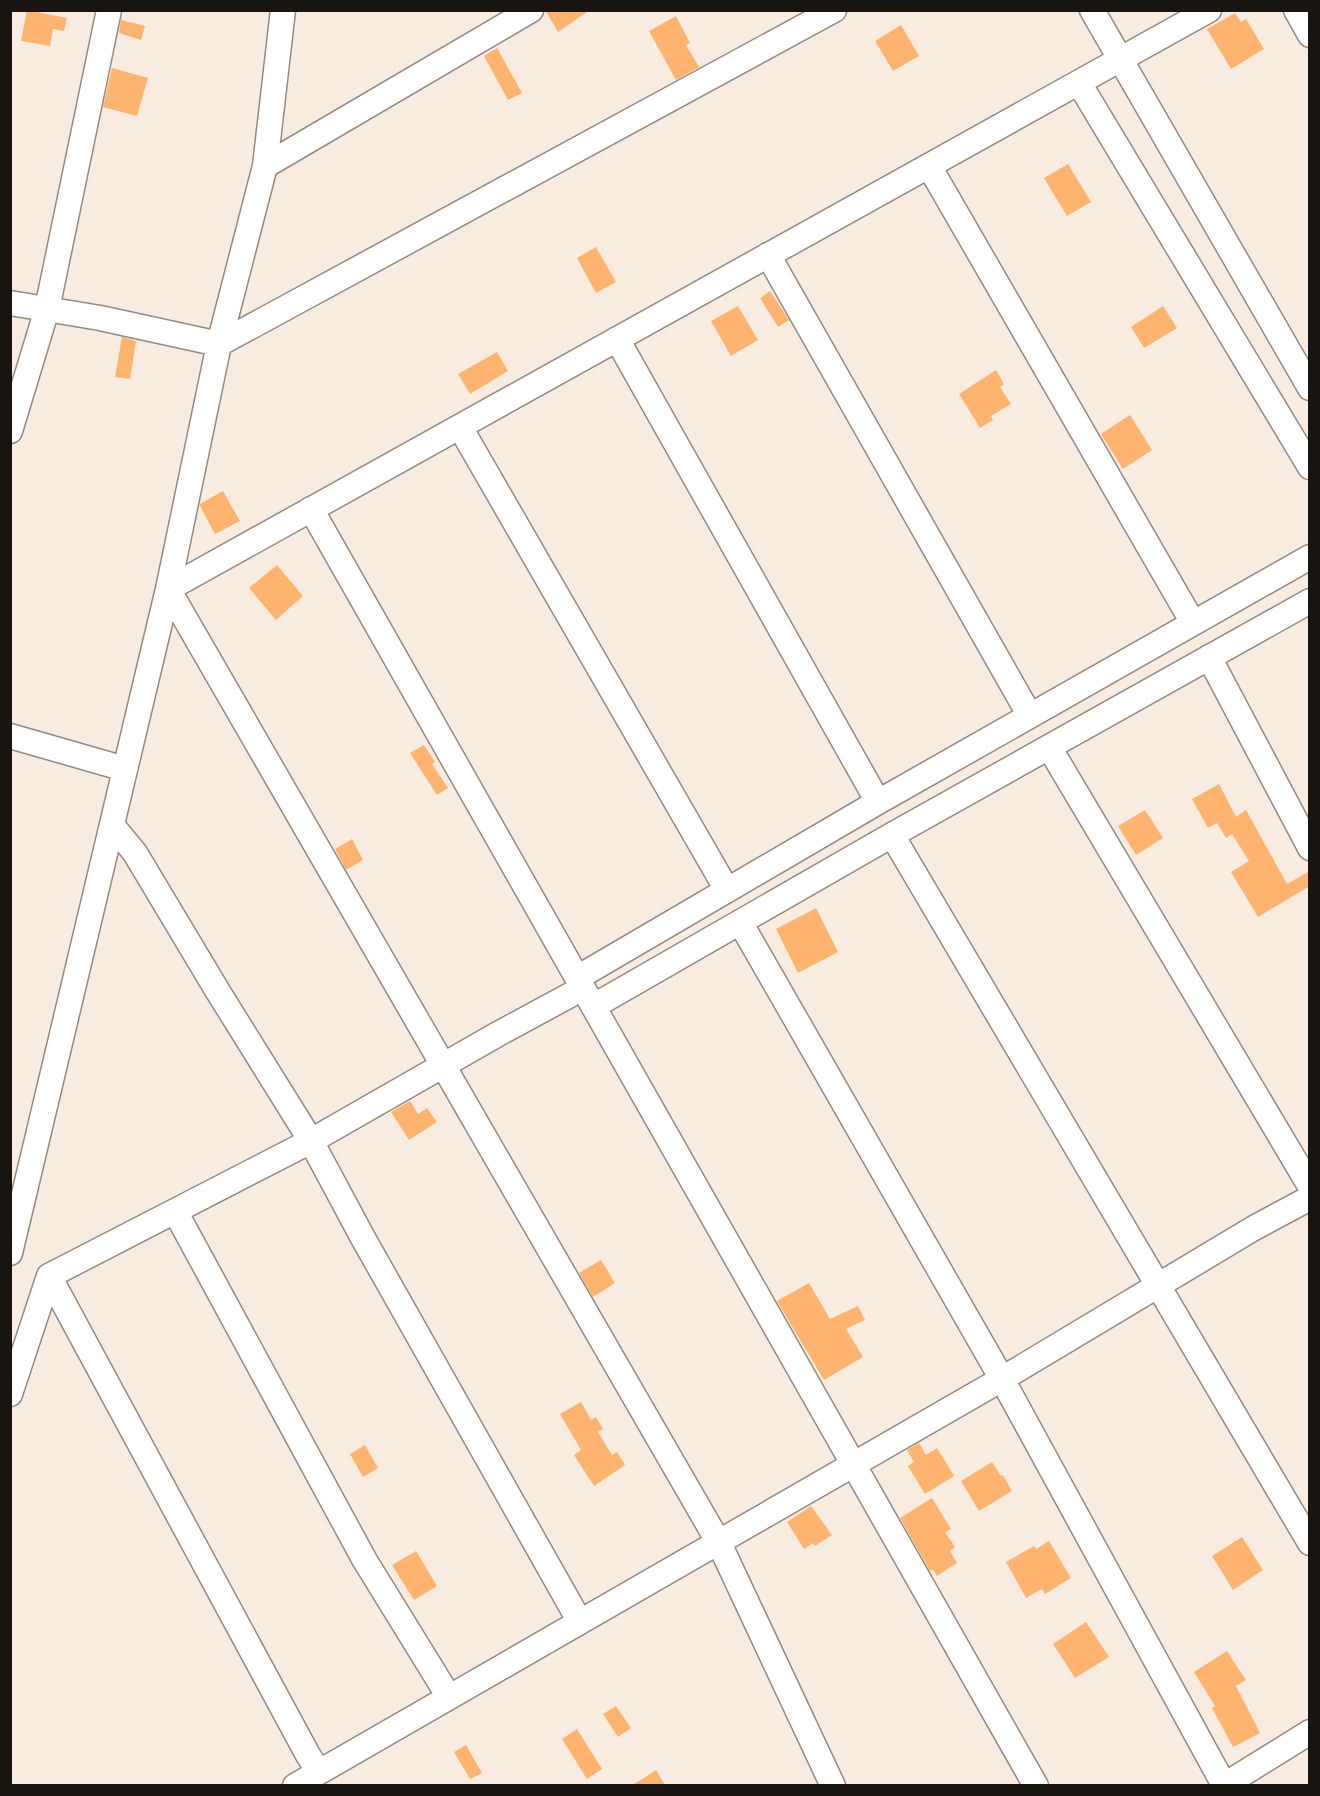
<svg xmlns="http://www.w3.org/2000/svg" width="1320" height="1796" font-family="Helvetica,sans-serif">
<rect width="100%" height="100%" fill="#f8ebe0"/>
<!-- building -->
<path fill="#feb46f" d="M27,10L67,18L64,31L53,29L50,46L21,41Z
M545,10H590L558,32Z
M1235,13L1241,22L1246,19L1264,49L1231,69L1207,29Z
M676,16L690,43L686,45L699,67L676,80L649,31Z
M121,20L145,26L141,40L119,33Z
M901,25L919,56L893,71L875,41Z
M497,48L522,93L508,100L484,56Z
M112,68L148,78L137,116L103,107Z
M1068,164L1091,202L1067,216L1044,178Z
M596,247L616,282L596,293L577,258Z
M770,291L789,320L778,327L760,298Z
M738,306L758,340L731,356L711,321Z
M1163,306L1177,328L1144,348L1131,327Z
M122,337L136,341L130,379L115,377Z
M497,352L508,371L470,394L458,374Z
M996,370L1004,384L1000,387L1011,404L991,416L993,420L980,428L959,394Z
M1130,415L1152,450L1123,469L1101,434Z
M223,491L240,521L215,534L200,506V504Z
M277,565L303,596L276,620L249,588Z
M424,745L435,762L432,764L448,788L437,795L410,753Z
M1219,784L1236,817L1246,810L1287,884L1310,871V886L1258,917L1231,872L1249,861L1232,834L1226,838L1217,823L1208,828L1192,799Z
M1145,810L1163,838L1136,855L1118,826Z
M352,839L363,860L346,870L335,849Z
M816,908L838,952L798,973L776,929Z
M410,1101L418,1114L427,1108L437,1122L409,1140L391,1112Z
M601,1260L615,1283L593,1297L579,1273Z
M809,1283L830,1319L858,1306L865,1320L846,1329L863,1357L824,1380L777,1301Z
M581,1402L591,1420L596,1417L603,1429L598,1432L612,1455L617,1452L625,1465L594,1486L574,1455L581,1450L560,1414Z
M919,1443L926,1455L937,1448L954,1476L925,1494L908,1466L914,1462L907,1450Z
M365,1445L378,1468L363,1477L350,1454Z
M992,1462L1001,1476L1003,1475L1012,1491L979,1511L961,1481Z
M932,1498L951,1529L945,1532L955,1547L950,1551L957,1563L937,1576L933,1569L930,1571L900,1518Z
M811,1506L832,1535L815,1546L813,1543L804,1549L787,1522Z
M1242,1537L1263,1570L1233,1590L1212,1556Z
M1049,1541L1071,1578L1045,1594L1042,1589L1026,1598L1006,1562L1034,1546L1036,1549Z
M416,1551L437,1586L414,1600L392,1565Z
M1086,1622L1109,1657L1075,1678L1053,1644Z
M1227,1651L1246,1680L1236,1686L1260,1733L1233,1747L1212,1708L1215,1706L1194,1672Z
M616,1706L631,1728L618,1737L603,1714Z
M577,1729L602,1769L587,1779L562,1739Z
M466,1745L482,1773L470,1779L454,1752Z
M656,1770L665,1785H632L644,1778Z"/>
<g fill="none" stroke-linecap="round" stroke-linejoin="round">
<!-- minor casing -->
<g stroke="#968a80" stroke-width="27">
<path id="minor" d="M1092,10L1310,388
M1296,10L1310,35
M1079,83L1310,467
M265,166L531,10
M929,166L1193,623
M768,255L1030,716
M10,303L100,318L219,344L834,10
M617,339L878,802
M460,427L727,890
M10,431L47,309L109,10
M311,509L1036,1786
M1209,657L1310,848
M10,736L125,769
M1049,747L1310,1186
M112,825L135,853L217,990L311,1141L363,1238L580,1622
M892,835L1310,1543
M740,922L1002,1379L1224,1785
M577,978L878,802L1310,557
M594,1006L892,835L1310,601
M175,1211L364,1559L449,1697
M10,1253L168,589L219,344L265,166L283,10
M49,1276L308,1755L319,1772
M10,1394L49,1276L311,1141L498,1034L583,988
M295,1786L1002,1379L1254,1228L1310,1198
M833,1786L719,1543L168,589L1209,10
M1223,1786L1310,1732"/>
</g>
<!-- minor -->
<use href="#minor" stroke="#fff" stroke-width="24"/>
</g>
<!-- border -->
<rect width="1320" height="1796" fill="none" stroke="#181410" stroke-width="24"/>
</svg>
